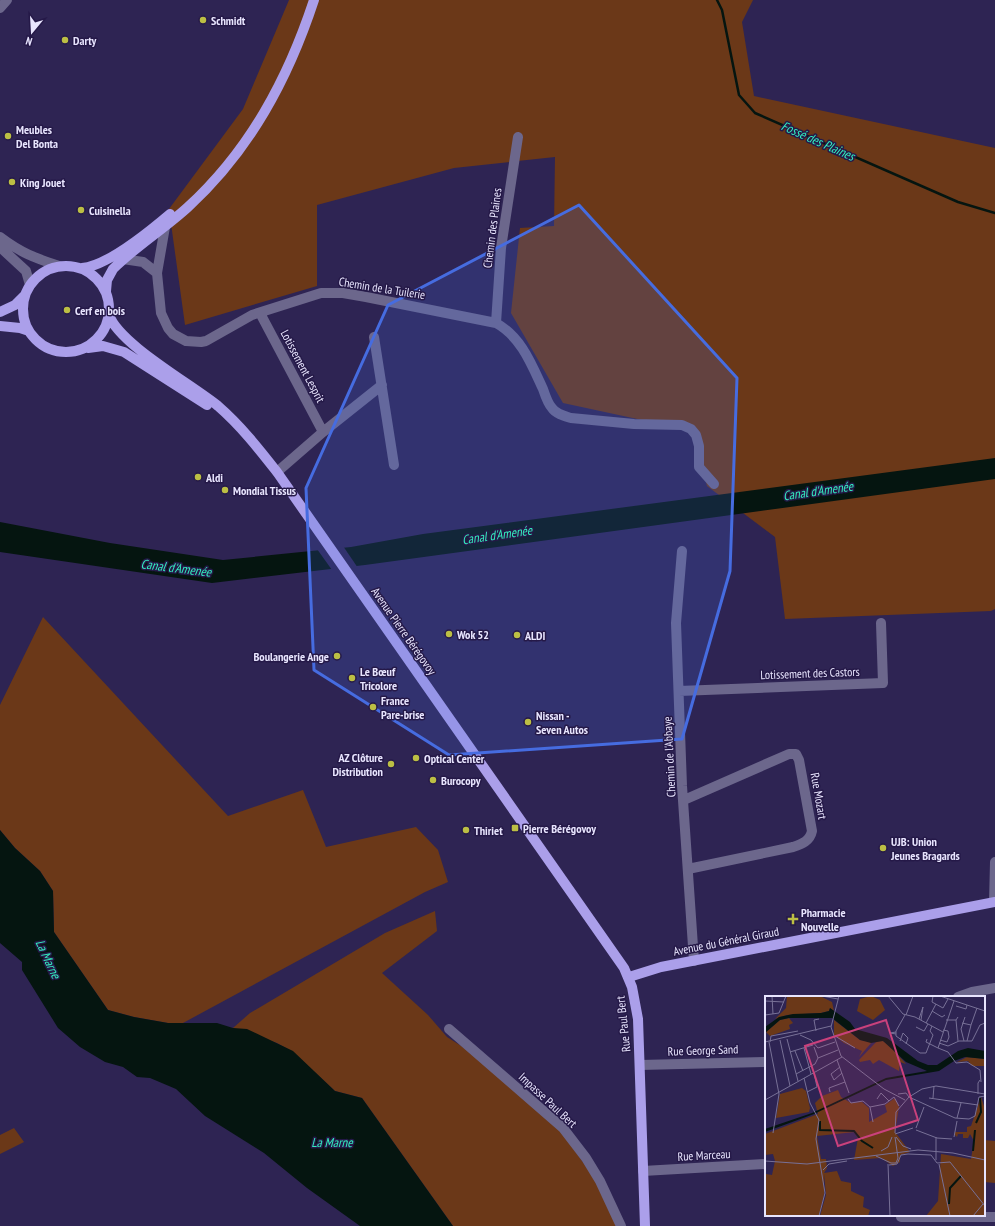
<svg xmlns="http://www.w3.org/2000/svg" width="995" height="1226" font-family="'PT Sans Narrow',sans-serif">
<rect width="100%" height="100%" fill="#2e2453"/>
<!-- green -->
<path fill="#6b3818" d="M289,0H753L742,22L754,96L995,148V609L991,611L785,619L775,537L707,486L693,431L563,403L511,313L520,228L554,226L555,157L454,168L317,205V286L185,325L169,209L243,109Z
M43,617L228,816L303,790L326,847L416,827L438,850L448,882L425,892L183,1023H168L134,1017L108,1010L54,932L53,891L40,871L15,848L0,830V705Z
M435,911L437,931L382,973L428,1015L447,1037L466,1049L562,1132L596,1181L618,1226H453L362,1098L335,1091L293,1052L277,1043L233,1028L250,1013L385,933Z
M14,1128L24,1142L0,1154V1135Z
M984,1140L995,1141V1183L984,1182Z"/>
<!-- water -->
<path fill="#051510" d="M995,458V479L365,565L212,583L0,552V522L110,543L223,560L351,547L423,534Z
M0,830L15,848L40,871L53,891L54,932L108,1010L134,1017L168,1023H217L233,1028L247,1029L293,1051L335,1091L362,1098L453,1226H360L307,1188L264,1153L205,1116L176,1089L150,1078L137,1077L123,1067L105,1062L80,1047L58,1028L22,970V962L0,943Z"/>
<!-- pier -->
<path fill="#2e2453" d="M343,546L358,568L332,570L317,549Z"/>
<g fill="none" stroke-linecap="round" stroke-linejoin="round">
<!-- stream -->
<path stroke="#051510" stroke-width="2.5" d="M717,0L722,10L739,95L755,113L958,202L995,213"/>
<!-- minor -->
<path stroke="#6c678c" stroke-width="10" d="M0,8L7,0
M165,227L157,273L161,313L168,328L173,334L186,341L201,342L206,341L252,315L321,293H343L366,297L496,323C521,337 531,363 543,389C545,395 548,404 552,408C556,414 564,416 571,418L634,424L682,425L691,429L696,435L699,446V467L714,484
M0,237C21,253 35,258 59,266
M0,247L26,271L30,285
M123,259L143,262L157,273
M260,313L323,432L382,385
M496,323L501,248L518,137
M374,337L394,465
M277,472L323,432
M682,551L676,623L682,786L694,961
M679,691L883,683L881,623
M684,800L789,754H796L799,760L812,831C810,841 802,844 793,847L688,869
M994,902L995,862
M958,997L972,992L995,988
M449,1029L563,1128L586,1158L600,1181L621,1226
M640,1065L766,1062
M643,1171L766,1164
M901,1217H995"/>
<!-- major -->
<path stroke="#ab9fea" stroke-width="10" d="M23 309a43 43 0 1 1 86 0a43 43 0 1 1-86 0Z
M82,268C107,266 150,231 170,214
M106,291L107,280L113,269C136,246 164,229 188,207C250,150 288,79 314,0
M0,312L15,305L25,295
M109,315C119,344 191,384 218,406C240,425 259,449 277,472L624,968L632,987L638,1019L645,1226
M0,326L20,328L29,331
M88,348L103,346L124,352L207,405
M629,977L661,967L995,902"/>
</g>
<!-- marked area -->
<path fill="#466ce0" fill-opacity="0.2" stroke="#466ce0" stroke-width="3" stroke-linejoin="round" d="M579,205L737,378L730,571L682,739L449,755L314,670L306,488L388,305Z"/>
<!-- markers -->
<g fill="#bcbf44" stroke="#251948" stroke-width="1.5">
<circle cx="203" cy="20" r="4"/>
<circle cx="65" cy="40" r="4"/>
<circle cx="8" cy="136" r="4"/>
<circle cx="12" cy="182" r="4"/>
<circle cx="81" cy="210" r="4"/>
<circle cx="67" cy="310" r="4"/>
<circle cx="198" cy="477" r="4"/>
<circle cx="225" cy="490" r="4"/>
<circle cx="449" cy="634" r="4"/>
<circle cx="517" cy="635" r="4"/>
<circle cx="337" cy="656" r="4"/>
<circle cx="352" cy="678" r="4"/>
<circle cx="373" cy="707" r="4"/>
<circle cx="528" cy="722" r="4"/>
<circle cx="416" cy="758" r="4"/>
<circle cx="391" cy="764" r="4"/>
<circle cx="433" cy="780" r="4"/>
<rect x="511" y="824" width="8" height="8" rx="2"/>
<circle cx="466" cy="830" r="4"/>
<circle cx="883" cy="848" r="4"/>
<path d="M791 913h4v4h4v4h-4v4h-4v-4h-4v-4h4z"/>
</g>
<g text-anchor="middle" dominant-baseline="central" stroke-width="3" stroke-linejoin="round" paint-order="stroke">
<!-- poi labels -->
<g font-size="12" font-weight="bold" fill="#e8e5fe" stroke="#251948" text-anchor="start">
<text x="211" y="20">Schmidt</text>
<text x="73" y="40">Darty</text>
<text x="16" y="129">Meubles<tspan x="16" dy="14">Del Bonta</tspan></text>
<text x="20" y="182">King Jouet</text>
<text x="89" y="210">Cuisinella</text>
<text x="75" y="310">Cerf en bois</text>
<text x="206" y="477">Aldi</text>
<text x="233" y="490">Mondial Tissus</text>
<text x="457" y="634">Wok 52</text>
<text x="525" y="635">ALDI</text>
<text x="329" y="656" text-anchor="end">Boulangerie Ange</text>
<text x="360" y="671">Le Bœuf<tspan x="360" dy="14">Tricolore</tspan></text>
<text x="381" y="700">France<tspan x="381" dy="14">Pare-brise</tspan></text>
<text x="536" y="715">Nissan -<tspan x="536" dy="14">Seven Autos</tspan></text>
<text x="383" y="757" text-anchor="end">AZ Clôture<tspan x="383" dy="14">Distribution</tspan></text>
<text x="424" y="758">Optical Center</text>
<text x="441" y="780">Burocopy</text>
<text x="523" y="828">Pierre Bérégovoy</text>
<text x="474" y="830">Thiriet</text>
<text x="891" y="841">UJB: Union<tspan x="891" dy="14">Jeunes Bragards</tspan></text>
<text x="801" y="912">Pharmacie<tspan x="801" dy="14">Nouvelle</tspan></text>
</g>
<!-- street labels -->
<g font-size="12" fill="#e8e5fe" stroke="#251948">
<text transform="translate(492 228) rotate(-83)">Chemin des Plaines</text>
<text transform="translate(382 288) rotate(9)">Chemin de la Tuilerie</text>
<text transform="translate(303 366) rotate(62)">Lotissement Lesprit</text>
<text transform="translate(404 631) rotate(55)">Avenue Pierre Bérégovoy</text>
<text transform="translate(810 673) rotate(-2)">Lotissement des Castors</text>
<text transform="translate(669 757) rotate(-93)">Chemin de l'Abbaye</text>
<text transform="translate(819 796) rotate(80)">Rue Mozart</text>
<text transform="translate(726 941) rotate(-11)">Avenue du Général Giraud</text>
<text transform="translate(623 1024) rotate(-96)">Rue Paul Bert</text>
<text transform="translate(703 1050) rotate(-2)">Rue George Sand</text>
<text transform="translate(548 1100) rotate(43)">Impasse Paul Bert</text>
<text transform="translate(704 1155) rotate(-3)">Rue Marceau</text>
</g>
<!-- water labels -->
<g font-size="13" font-style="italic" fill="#33eebf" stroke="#251948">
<text transform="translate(818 141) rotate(24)">Fossé des Plaines</text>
<text transform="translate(818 491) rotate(-8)">Canal d'Amenée</text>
<text transform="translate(497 535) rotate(-8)">Canal d'Amenée</text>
<text transform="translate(176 568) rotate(7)">Canal d'Amenée</text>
<text transform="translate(48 959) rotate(65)">La Marne</text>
<text x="332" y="1142">La Marne</text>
</g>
</g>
<!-- overview -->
<g transform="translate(765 996)">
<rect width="220" height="220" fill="#2e2453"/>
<path d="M22,0H55L67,6L69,15L65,12L64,15L56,17L22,19L10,23L21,12ZM106,0L115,4L120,14L108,24L92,15L95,3ZM24,22L28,27L24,29L25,33L5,40L1,36L15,24ZM69,24L95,44L107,46L94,61L97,55L79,47L69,39ZM112,45H118L124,49L141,68L135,66L134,75L114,64L108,68L105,64L95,66L94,64ZM202,61L220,63V70H207L203,65L192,66ZM37,92L41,95L45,112L44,116L11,122L15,98ZM73,94L76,101L86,107L97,106L104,112V126L122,116L120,109L130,102L134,111L130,136L145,156L135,159V166L128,170L116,162L89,164L93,142L90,136L52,140L56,163H61L62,172L59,177L72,175L76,185L86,187V195L99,201L98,211L105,214L103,220H55L61,199L59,178V198L54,220H0L1,178L7,179L10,165L8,158L0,159V138L53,118L50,107L57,100ZM216,101L220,113V220H161L173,205L176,158L206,163L209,145L205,138L203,142H198V138H193L192,141L190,139V136H202V131L206,130Z" fill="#6b3818"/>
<path d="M65,12L85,26L90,33L122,42L153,65L163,69H172L193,55L203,52L220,55V63L200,61L189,65L174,75L121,84L49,118L0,136V133L47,117L121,82L162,75L141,66L118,45L106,47L95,44L67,22H24L15,24L0,37V31L14,21L28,18L56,17L64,15Z" fill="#051510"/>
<path fill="none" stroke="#051510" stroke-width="2" d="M55,125V134L89,135L97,145L108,152M211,127L216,116L215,102M208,155L210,134M184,208L185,192L196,180"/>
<path fill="none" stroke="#787197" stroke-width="1" d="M7,0L8,18M57,0L73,3M74,0L66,31L76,60L119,93L140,104M123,0L138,18L150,21L178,36M168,0L167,6L178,12L183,3M175,0L220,15M0,5L19,6M189,5L173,52L183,56L191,67L202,66L215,74L216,86M191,10L201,13L202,9M167,15L177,21L180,19M0,19L14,17L21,0M140,19L131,35V40L155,57H161M141,19L148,0M154,23L158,11L156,24M181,24H191L193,21M191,24L193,45M161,27L171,8M197,27L206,29L212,12M151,31L159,35L163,28M51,35L49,24L54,23M131,36L125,37L131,38M35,39L46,44L53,52L70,46M70,40L90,52M22,43L33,85M162,43L161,46L173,52M15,44L25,90M175,44L182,46L184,41L183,35L178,34M135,45L138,37L143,42L141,48M199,45L196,33L200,21M202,45L206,29M0,46L66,30M4,46L14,98L8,137M5,46L6,40L33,35M174,47L183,50L194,45H207L215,29L220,27M39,52L46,78M30,55L38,75M25,56L48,49M161,57L168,39L165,35L167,30M53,62L73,54M72,64L84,97M75,71L66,78L69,84L77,77M31,78L50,68L53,62L49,51M39,82L45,107L54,124L51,143L60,197L54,220M42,96L52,91L49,77M65,96L64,92L80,86M213,98V87L215,84M144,101L190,122L204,123L210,120L214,101L220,100M144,101L157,93L171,90L220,98M164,102L213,109M168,102L169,90M83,103L86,107L98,105L105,111M112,103L116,97L124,105M0,104L77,61M105,111L120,108L129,101L134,110M105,111L108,126M192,122L196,107M151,132L159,111M151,134L172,142L187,143M130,137L131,116L144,101L141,97L133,98M130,138L148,132M131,141L138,150L146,153M171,141V164M189,141L192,125M116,155L123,151L127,141M111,160L126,167H131L133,162L130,141M0,165L42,168L153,154L188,157L220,164M123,168L125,220M174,168L185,220M124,169L132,168L136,159L143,158L166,159L172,167L185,166L220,210M58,174L64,168L82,165M208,220L218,208"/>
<path fill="#ca417c" fill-opacity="0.15" stroke="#ca417c" stroke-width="2" d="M121,24L153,124L73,150L40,50Z"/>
<rect width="220" height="220" fill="none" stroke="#e8e5fe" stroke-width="2"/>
</g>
<!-- north arrow -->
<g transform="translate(32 32) rotate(198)" stroke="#251948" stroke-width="3" paint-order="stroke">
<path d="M0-3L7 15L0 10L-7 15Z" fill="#e8e5fe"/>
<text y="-6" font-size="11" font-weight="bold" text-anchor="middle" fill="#e8e5fe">N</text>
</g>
</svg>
